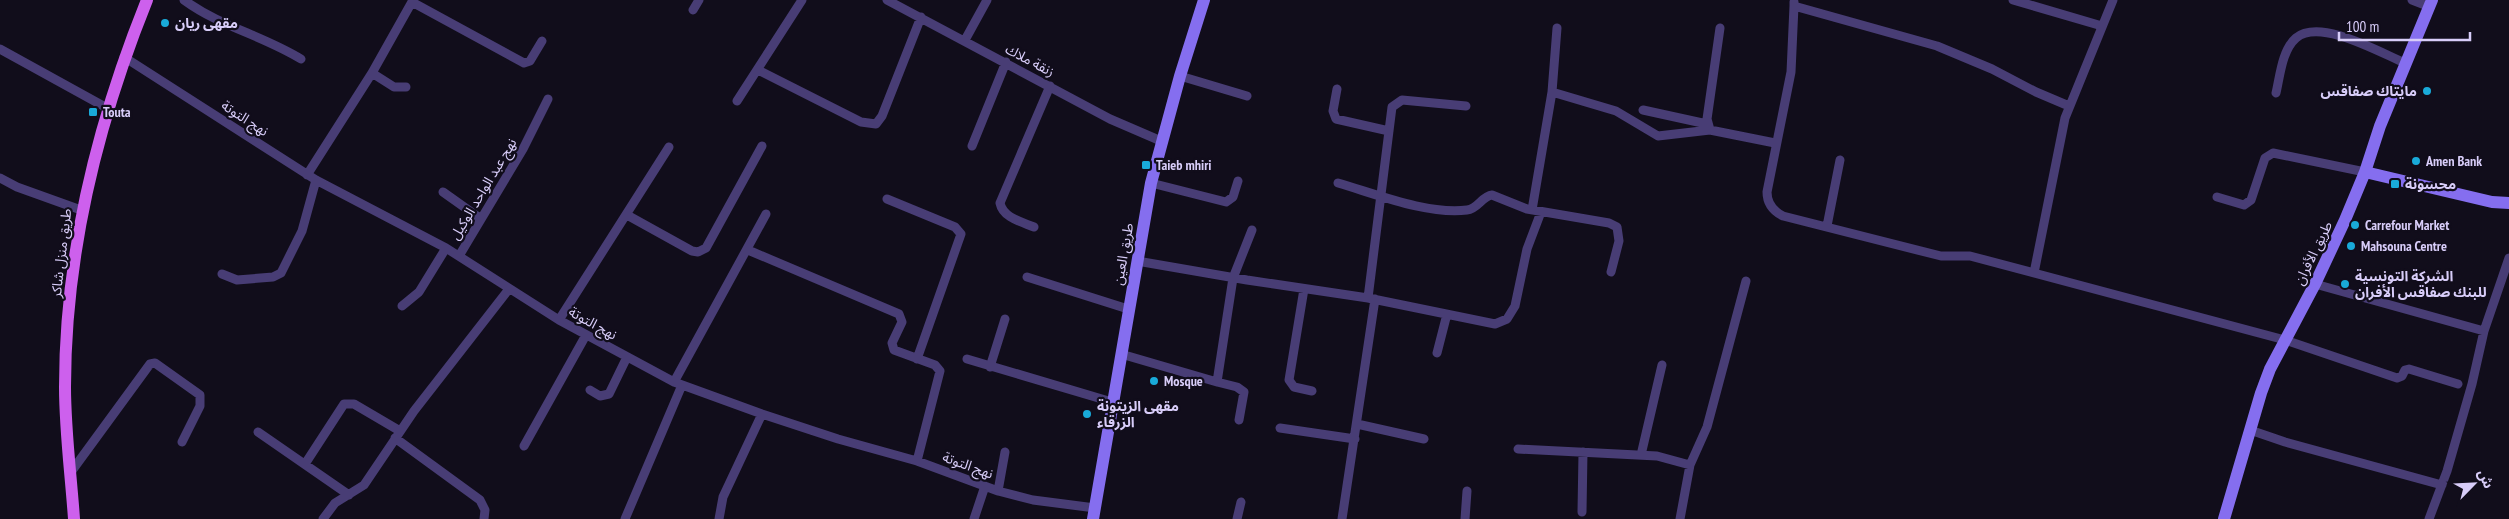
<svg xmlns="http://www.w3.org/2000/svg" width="2509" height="519" font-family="'PT Sans Narrow','Noto Sans Arabic',sans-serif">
<rect width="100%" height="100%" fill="#110d1b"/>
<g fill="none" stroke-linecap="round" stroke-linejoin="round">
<!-- street -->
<path stroke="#483d75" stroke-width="9" d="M184,0C221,27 262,35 301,59
M887,0L1110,119L1161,141
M2013,0L2102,26
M2113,0L2065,118L2034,273L2285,340L2397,378L2402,376L2405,370L2409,369L2458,384
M2412,0L2430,7
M412,2L524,63L530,61L542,41
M1794,2V6L1937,46L1992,69L2036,92L2069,106
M1794,6L1791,72L1767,192C1767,204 1773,211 1783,216L1941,256H1970L2034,273
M693,10L699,0
M965,40L987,0
M0,49L107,108
M124,57L316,180L446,248L559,320L674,382L762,414L838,439L917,461L998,491L1033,500L1095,508
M758,70L861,122L876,124L882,116L921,17
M372,73L394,87H406
M1180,76L1247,96
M1337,89L1333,111L1336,119L1389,131
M1552,92L1616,111L1658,136L1710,130L1775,143
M2276,93C2280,76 2282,50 2296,38C2320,18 2379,52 2405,63
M737,101L802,0
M1643,110L1707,124
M1710,130L1707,119L1720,28
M972,146L1006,62
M307,175L372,73L413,0
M0,178L17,187L81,210
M1151,183L1226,202L1233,197L1238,181
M1338,183C1376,194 1428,215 1467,210C1478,209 1482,196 1492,195L1527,209L1609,223L1617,227L1619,241L1611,272
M443,192L481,219
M2217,197L2244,205L2251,200L2265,158L2273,153L2365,172
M887,199L955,227L961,234L917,359
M1532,210L1552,92L1557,28
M627,215L692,251L698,252L706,248L762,146
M1827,226L1840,160
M1034,227C1022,222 1003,218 1000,203L1050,86
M748,250L899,314L902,322L892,343L894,350L935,365L940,371L917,461
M459,256L523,149L548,99
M1137,261L1247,280L1368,298L1495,324L1507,319L1515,306L1527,249L1541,212
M222,274L237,280L273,277L281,273L302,231L316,180
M1027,277L1128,309
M2315,284L2484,331
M1304,289L1289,380L1294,387L1312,391
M1368,298L1392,107L1402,100L1466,106
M402,306L419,292L446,248
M559,320L669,147
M1437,353L1447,314
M1121,354L1217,382
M967,359L1112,402
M990,367L1005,319
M674,382L766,214
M590,390L600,396L609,394L627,357
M1239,420L1244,392L1237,387L1217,382L1233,278L1252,230
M1357,424L1424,439
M1280,428L1355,439
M2250,430L2285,442L2442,485
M258,432L349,495
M395,438L480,500L485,510L484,519
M524,446L586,335
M1518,449L1657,456L1690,465
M1641,455L1662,365
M305,464L344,404H354L400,431
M71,472L150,364L155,363L200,395V406L182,442
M998,491L1005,452
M1582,512L1583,452
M323,519L335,503L364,485L414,411L509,289
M625,519L682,385
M719,519L723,497L762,414
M974,519L985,486
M1237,519L1241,502
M1342,519L1375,299
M1465,519L1467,491
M1680,519L1690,465L1707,427L1746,281
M2429,519L2447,471L2472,384L2484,331L2509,258"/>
<!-- secondary -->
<path stroke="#856eef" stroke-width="12" d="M2365,172L2492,202L2509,203
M1093,519L1151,183L1180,76L1204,0
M2224,519L2261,393L2270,369L2315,284L2345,220L2365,172L2380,126L2432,0"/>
<!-- primary -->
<path stroke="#cd60ed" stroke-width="12" d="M74,519C71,475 65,431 65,387C65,253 97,124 147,0"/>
</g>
<!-- markers -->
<g fill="#19aad9" stroke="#110d1b" stroke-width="2">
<circle cx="165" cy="23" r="5"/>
<circle cx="2427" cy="91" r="5"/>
<rect x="88" y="107" width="10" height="10" rx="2.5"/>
<circle cx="2416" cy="161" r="5"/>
<rect x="1141" y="160" width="10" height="10" rx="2.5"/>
<rect x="2390" y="179" width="10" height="10" rx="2.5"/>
<circle cx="2355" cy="225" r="5"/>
<circle cx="2351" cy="246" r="5"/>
<circle cx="2345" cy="284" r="5"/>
<circle cx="1154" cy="381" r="5"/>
<circle cx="1087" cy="414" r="5"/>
</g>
<g text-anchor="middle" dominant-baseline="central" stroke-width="4.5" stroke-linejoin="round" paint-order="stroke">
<!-- poi labels -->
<g font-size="14" font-weight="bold" fill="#d8cdf9" stroke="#110d1b" text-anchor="start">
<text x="175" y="23">مقهى ريان</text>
<text x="2417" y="91" text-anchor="end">مايتاك صفاقس</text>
<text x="103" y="112">Touta</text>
<text x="2426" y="161">Amen Bank</text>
<text x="1156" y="165">Taieb mhiri</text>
<text x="2405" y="184">محسونة</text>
<text x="2365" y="225">Carrefour Market</text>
<text x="2361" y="246">Mahsouna Centre</text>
<text x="2355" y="276">الشركة التونسية<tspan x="2355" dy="16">للبنك صفاقس الأفران</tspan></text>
<text x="1164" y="381">Mosque</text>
<text x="1097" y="406">مقهى الزيتونة<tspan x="1097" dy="16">الزرقاء</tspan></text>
</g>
<!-- street labels -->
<g font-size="14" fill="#d8cdf9" stroke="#110d1b">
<text transform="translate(1030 60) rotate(28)">زنقة ملاك</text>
<text transform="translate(245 118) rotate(33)">نهج التوتة</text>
<text transform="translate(483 189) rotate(-59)">نهج عبد الواحد الوكيل</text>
<text transform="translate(61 253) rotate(-83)">طريق منزل شاكر</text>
<text transform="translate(2313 253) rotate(-64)">طريق الأفران</text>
<text transform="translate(1123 254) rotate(-80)">طريق العين</text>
<text transform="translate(593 323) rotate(29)">نهج التوتة</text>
<text transform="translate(968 465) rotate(20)">نهج التوتة</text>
</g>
</g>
<!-- north arrow -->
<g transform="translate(2474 484) rotate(66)" stroke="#110d1b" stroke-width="4" paint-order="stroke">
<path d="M0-4L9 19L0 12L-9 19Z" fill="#d8cdf9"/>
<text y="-8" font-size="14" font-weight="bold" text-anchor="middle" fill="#d8cdf9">ش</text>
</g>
<!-- scale -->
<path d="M2339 32v8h131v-8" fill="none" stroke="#d8cdf9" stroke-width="2.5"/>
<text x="2346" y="32" font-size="15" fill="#d8cdf9" stroke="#110d1b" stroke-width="4" paint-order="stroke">100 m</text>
</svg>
